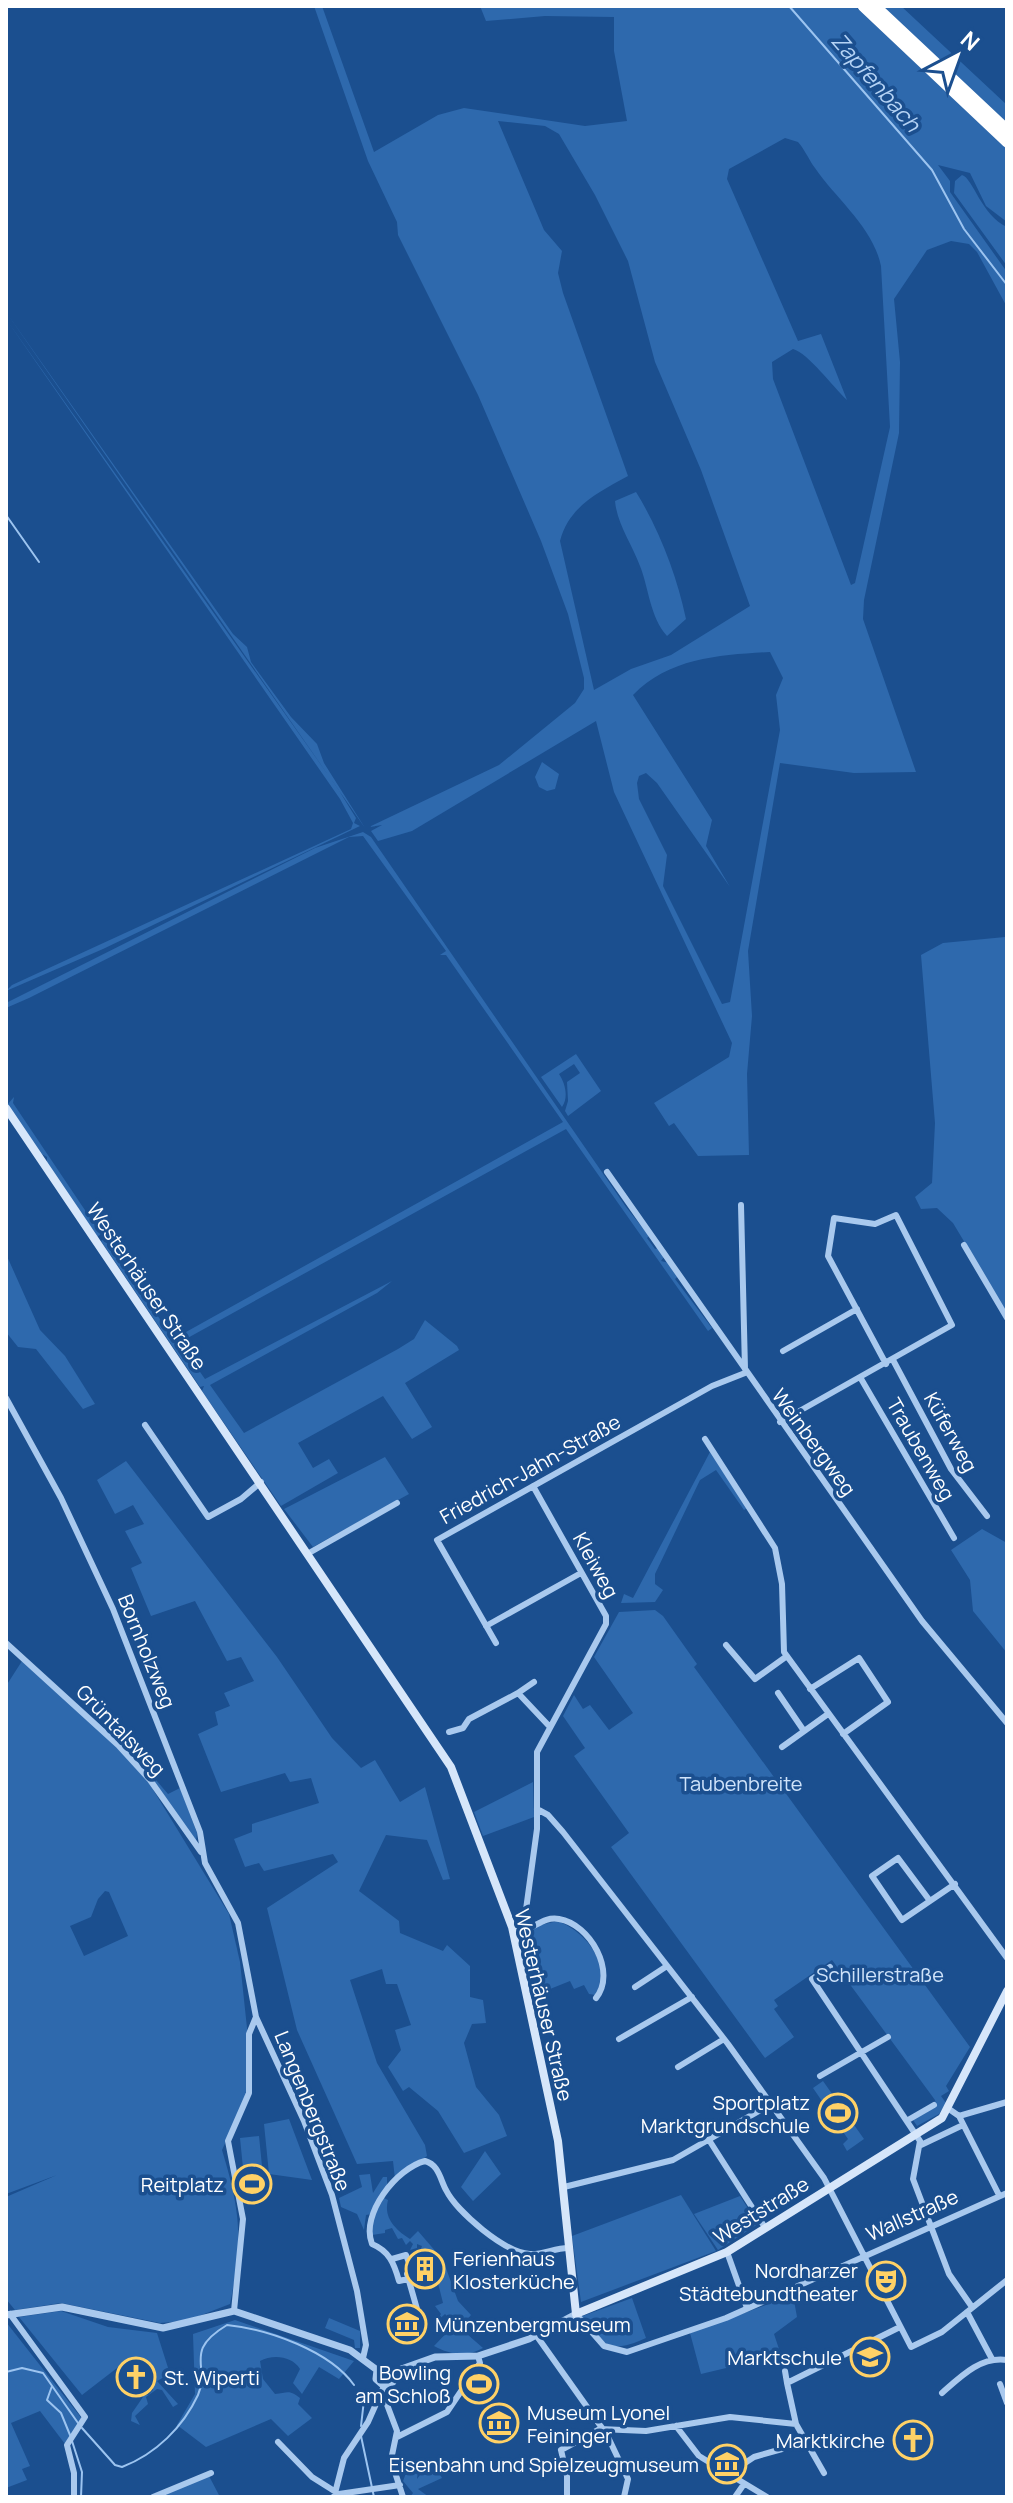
<svg xmlns="http://www.w3.org/2000/svg" width="1013" height="2503" font-family="Manrope,sans-serif">
<rect width="100%" height="100%" fill="#1b4f8f"/>
<!-- green -->
<path fill="#2e69ad" fill-rule="evenodd" d="M314,6H322L374,152L438,115L464,108L585,126L627,121L614,51V17L545,16L486,21L480,6H855L1007,149V222L986,206L970,173L938,165L950,181V192L1007,272V307L977,252L969,244L951,241L927,250L894,299L900,362L899,433L864,600L863,619L916,772L854,773L780,763L748,951L752,1016L747,1074L749,1155L698,1156L674,1123L669,1126L654,1103L729,1057L732,1043L614,792L596,721L412,831L378,841L371,831L382,825L369,827L499,765L575,703L584,689V678L568,614L541,541L478,395L398,235L397,222L368,161ZM498,121L545,126L559,134L595,195L628,261L655,362L701,470L750,606L671,655L631,669L594,690L560,541C569,506 599,492 628,476L563,293L558,273L562,251L544,230ZM785,138L798,142C805,150 809,160 815,168C836,199 873,227 881,266L890,427L855,583L851,585L773,379L772,362L793,349C809,354 832,386 847,400L821,334L798,341L727,179L729,169ZM770,652L783,678L776,695L780,730L730,1002L722,1004L663,886L667,855L639,799L637,783L639,776L646,773L657,783L730,887L706,846L712,820L633,695C670,657 722,655 770,652Z
M882,6H901L1007,105V124Z
M962,175C973,178 981,215 1007,227V266L954,193L955,181Z
M6,312L233,634L247,647L251,662L291,717L317,744L324,763L365,828Z
M6,319L338,789L356,818L354,823L360,826L103,949L6,991L12,985L351,829L353,823L340,799Z
M636,492C659,529 677,576 686,619L667,636C650,617 649,589 640,566C632,544 617,524 615,501Z
M542,762L559,774L555,789L547,791L539,787L535,777Z
M363,832L371,837L626,1207L649,1236L647,1238L655,1249L658,1248L664,1257L661,1261L669,1263L678,1276L675,1279L712,1328L708,1331L566,1129L184,1340L181,1345L205,1379L392,1281L377,1293L210,1385L244,1433L398,1349L414,1339L425,1320L457,1346L459,1350L405,1383L432,1427L412,1439L383,1396L298,1443L313,1468L329,1459L338,1473L281,1506L202,1391L204,1386L200,1387L101,1241L104,1239L171,1335L177,1337L563,1122L446,955H440L446,951L363,836L349,837L29,998L6,1008V1003L315,848Z
M1005,937L1007,941V1313L953,1223L937,1208L921,1209L915,1197L932,1183L935,1123L921,955L943,943Z
M576,1054L601,1091L568,1116L565,1111L568,1101L567,1082L580,1073L574,1064L559,1074C565,1083 569,1097 562,1107L541,1077Z
M14,1097L13,1103L101,1234L97,1237L47,1163V1157L40,1153L7,1105Z
M6,1254L40,1330L65,1356L95,1404L83,1409L36,1349L18,1347L6,1332Z
M710,1452L747,1508L744,1510L716,1470L700,1480L655,1574V1584L663,1590L655,1602L621,1603L624,1594L633,1598Z
M385,1457L409,1494L313,1547L284,1509Z
M126,1461L277,1657L332,1738L361,1768L375,1760L400,1802L425,1787L450,1879L443,1880L427,1840L386,1835L359,1891L399,1921L400,1933L443,1951L447,1945L470,1966V1997L483,2000L486,2023L472,2024L464,2043L476,2087L499,2115L507,2136L464,2153L438,2111L409,2087L403,2091L388,2067L401,2050L395,2030L411,2025L397,1984H386L382,1969L350,1980L377,2063L425,2145L427,2156L395,2179L393,2161L357,2164L297,2030L267,1908L338,1862L333,1854L264,1871L259,1863L245,1867L234,1839L252,1832V1824L319,1803L311,1778L290,1782L285,1773L221,1792L198,1734L218,1725L215,1712L230,1706L224,1693L254,1681L241,1657L227,1661L195,1601L151,1616L131,1568L142,1563L125,1531L144,1524L133,1505L115,1514L97,1480Z
M982,1529L1007,1543V1653L973,1611L970,1580L951,1550Z
M655,1610L663,1616L697,1664L694,1667L970,2047L946,2086L949,2091L941,2096L946,2103L939,2114L917,2126L913,2120L936,2106L935,2100L832,1960L774,2000L778,2006L774,2009L794,2037L765,2058L611,1847L629,1833L574,1756L585,1748L563,1716L574,1695L583,1709L590,1705L609,1730L633,1713L594,1657L619,1612Z
M22,1661L102,1731L149,1783L229,1914L240,1962L247,2028V2086L246,2098L222,2150C241,2213 243,2240 230,2304L186,2321L160,2323L61,2303L15,2310L6,2299V2197L57,2175L6,2194V1686ZM105,1891L109,1892L128,1936L84,1956L70,1926L91,1917L98,1899Z
M156,1780L168,1794L180,1788L197,1833L196,1842L153,1782Z
M533,1782L534,1817L483,1836L474,1812Z
M558,1921C587,1933 611,1963 596,1995L589,1994L584,1985L574,1989L570,1981L550,1989L549,1997L532,1998L518,1930Z
M823,2081L864,2139L847,2151L843,2144L848,2139L813,2088Z
M289,2119L312,2180L269,2174L264,2124Z
M259,2136L264,2186L257,2187V2197H253L252,2187L245,2188L240,2138Z
M485,2151L501,2174L473,2201L461,2187Z
M370,2174L373,2193L383,2177H387V2188L371,2214L366,2215L364,2230L357,2214L341,2207L339,2198L362,2187L359,2175Z
M681,2195L716,2251L581,2302L572,2236Z
M740,2196L758,2224L718,2250L694,2214Z
M384,2198L388,2200C383,2218 396,2230 410,2239L418,2231L443,2260L458,2301L471,2315L460,2328L483,2348C468,2357 450,2355 434,2346L455,2324L445,2314L433,2325L441,2314L435,2306L443,2303L436,2275L420,2251L422,2246L417,2244V2248L410,2250L413,2244L410,2241L406,2245L402,2238L398,2239L392,2228L385,2230V2233L372,2235L374,2216Z
M793,2295L797,2317L774,2334L781,2355L701,2374L690,2333Z
M632,2298L646,2338C608,2355 605,2345 580,2317Z
M61,2311L108,2327L157,2333L170,2374L157,2381L178,2404L173,2407L162,2390L157,2389L146,2397L148,2404L135,2416L140,2425L131,2421L132,2413L143,2397L141,2393L148,2395L153,2390V2384L130,2358L82,2395L19,2317Z
M329,2318L360,2331V2348H355L354,2340L325,2328Z
M235,2320L354,2361L339,2379L319,2367L302,2394L293,2383L300,2369C292,2356 273,2354 260,2361L263,2379L275,2394C287,2393 289,2389 300,2398L298,2404L312,2418L288,2436L271,2419L206,2447L177,2425L195,2394L193,2334Z
M6,2322L83,2420L65,2444L40,2411L11,2423L30,2466L22,2469L27,2480L6,2488Z
M418,2464L434,2467V2470L418,2471L417,2479L423,2471H438L442,2478L418,2489L429,2497H410L413,2493L403,2481L408,2468Z
M209,2476L220,2497H159Z"/>
<g fill="none" stroke-linecap="round" stroke-linejoin="round">
<!-- stream -->
<path stroke="#9cc4f0" stroke-width="2" d="M789,6L932,170L964,229L1007,285
M6,515L39,562
M6,2372L22,2368L43,2373L78,2423
M52,2386L47,2400L61,2413L70,2435
M361,2396L364,2400L361,2426
M82,2428L115,2465L122,2467C156,2454 183,2427 198,2395C211,2366 182,2352 227,2325C268,2329 330,2351 354,2385
M361,2436L374,2497
M72,2441L82,2472L81,2497"/>
<!-- minor -->
<path stroke="#a9c9ee" stroke-width="6" d="M607,1172L922,1621L1007,1723
M741,1205L745,1369
M964,1245L1007,1318
M783,1351L857,1309
M893,1360L951,1469L987,1516
M860,1377L954,1538
M6,1398L61,1498L113,1609L200,1832L205,1863L238,1923L256,2017L304,2121L332,2195L357,2291L366,2345L363,2358
M780,1422L952,1325L896,1215L875,1224L834,1218L828,1256L886,1364
M145,1425L208,1517L241,1499L261,1482
M705,1439L775,1548L782,1584L784,1652L1007,1958
M309,1553L397,1503
M486,1626L581,1573
M6,1643L118,1745L150,1780L201,1852
M496,1643L437,1540L712,1386L745,1373
M726,1645L755,1679L787,1656
M810,1689L859,1658L888,1702L843,1734
M518,1693L534,1682
M778,1693L804,1731
M449,1732L463,1728L469,1719L518,1693L550,1727
M782,1747L828,1714
M537,1809L548,1815L563,1832L728,2044L824,2178L911,2347L942,2332L1007,2280
M930,1901L898,1858L872,1876L902,1920L955,1884
M522,1924L530,1928C540,1923 547,1917 559,1919C590,1924 617,1972 596,1998
M512,1927L522,1924L525,1917L537,1829V1752L606,1624V1616L533,1486
M830,1967L812,1979L920,2141L913,2179L949,2274L972,2307
M635,1987L667,1966
M619,2039L692,1997
M678,2067L724,2039
M820,2076L888,2037
M949,2109L959,2116L999,2195
M959,2116L1007,2102
M908,2120L934,2105
M709,2140L764,2226
M921,2145L963,2125
M564,2187L673,2160L771,2104
M727,2252L747,2308
M392,2259L406,2255L411,2268L407,2274L417,2309
M408,2279L399,2281C394,2263 389,2251 372,2244C360,2214 397,2168 425,2161C439,2165 440,2179 446,2190C457,2212 505,2253 530,2254C542,2255 555,2248 568,2248
M234,2311L243,2219L228,2141L249,2093V2034L256,2017
M967,2312L992,2359
M10,2314L85,2417L67,2445L74,2473V2497
M576,2314L604,2346L627,2352L726,2318L1007,2193
M536,2335L607,2435L628,2479L624,2497
M785,2371L787,2383
M1000,2384L1007,2403
M942,2393C961,2376 981,2356 1007,2360
M380,2398L386,2402L397,2431L391,2460L403,2497
M796,2424L787,2383L900,2327
M676,2426L699,2456L767,2497
M397,2437L447,2412L480,2363L478,2356
M278,2442L312,2477L339,2494L400,2485
M561,2450L600,2429L646,2431L730,2417L796,2424L824,2473
M561,2450L567,2476V2497
M730,2473L754,2457L782,2449
M153,2497L211,2473
M334,2497L344,2458L368,2422L384,2386
M735,2497L744,2484"/>
<!-- tertiary -->
<path stroke="#a9c9ee" stroke-width="7" d="M6,2315L62,2307L163,2328L234,2311L350,2350L377,2370
M377,2370L376,2379L384,2386L393,2382V2372
M393,2372L435,2357L478,2356L529,2339L576,2314"/>
<!-- secondary -->
<path stroke="#d6e6fa" stroke-width="8" d="M6,1108L451,1767L512,1927L558,2141L576,2314L727,2252L942,2118L1007,1991"/>
<!-- motorway -->
<path stroke="#fff" stroke-width="11" d="M863,6L1007,142
M875,6L1007,130"/>
</g>
<!-- icons -->
<defs>
<g id="stadium-ring" transform="scale(2)"><circle r="9.5" fill="#1b4f8f" stroke="#ffd166" stroke-width="1.5"/><path d="M0-5a6.5 5 0 1 0 0 10a6.5 5 0 1 0 0-10ZM-3.5-1.8h7v3.6h-7Z" fill="#ffd166"/></g>
<g id="building-ring" transform="scale(2)"><circle r="9.5" fill="#1b4f8f" stroke="#ffd166" stroke-width="1.5"/><path d="M-4-6H4V6H1V3H-1V6H-4ZM-2.5-4.3h1.7v1.8h-1.7ZM.8-4.3h1.7v1.8H.8ZM-2.5-1h1.7V.8h-1.7ZM.8-1h1.7V.8H.8Z" fill="#ffd166"/></g>
<g id="theatre-ring" transform="scale(2)"><circle r="9.5" fill="#1b4f8f" stroke="#ffd166" stroke-width="1.5"/><path d="M-5-5.5Q0-4 5-5.5V0Q5 5 0 6Q-5 5-5 0ZM-3.3-2.5H-1v1.5H-3.3ZM1-2.5H3.3v1.5H1ZM-2.8 1Q0 5.5 2.8 1Z" fill="#ffd166"/></g>
<g id="museum-ring" transform="scale(2)"><circle r="9.5" fill="#1b4f8f" stroke="#ffd166" stroke-width="1.5"/><path d="M0-6L6-3V-2H-6V-3ZM-5-1h2V3h-2ZM-1-1h2V3h-2ZM3-1h2V3H3ZM-6 4H6V6H-6Z" fill="#ffd166"/></g>
<g id="school-ring" transform="scale(2)"><circle r="9.5" fill="#1b4f8f" stroke="#ffd166" stroke-width="1.5"/><path d="M0-5L7-2L0 1L-7-2ZM-4 1L0 2.5L4 1V4Q0 6-4 4Z" fill="#ffd166"/></g>
<g id="church-ring" transform="scale(2)"><circle r="9.5" fill="#1b4f8f" stroke="#ffd166" stroke-width="1.5"/><path d="M-1.2-6h2.4v3.5h3.3v2.4h-3.3V6h-2.4V-.1h-3.3v-2.4h3.3Z" fill="#ffd166"/></g>
</defs>
<g fill-rule="evenodd">
<use href="#stadium-ring" x="838" y="2113"/>
<use href="#stadium-ring" x="252" y="2184"/>
<use href="#building-ring" x="425" y="2269"/>
<use href="#theatre-ring" x="886" y="2281"/>
<use href="#museum-ring" x="407" y="2324"/>
<use href="#school-ring" x="870" y="2357"/>
<use href="#church-ring" x="136" y="2377"/>
<use href="#stadium-ring" x="479" y="2384"/>
<use href="#museum-ring" x="499" y="2423"/>
<use href="#church-ring" x="913" y="2440"/>
<use href="#museum-ring" x="727" y="2464"/>
</g>
<g text-anchor="middle" dominant-baseline="central" stroke-width="7" stroke-linejoin="round" paint-order="stroke">
<!-- street labels -->
<g font-size="20" fill="#fff" stroke="#1b4f8f">
<text transform="translate(147 1286) rotate(56)">Westerhäuser Straße</text>
<text transform="translate(951 1432) rotate(61)">Küferweg</text>
<text transform="translate(814 1442) rotate(54)">Weinbergweg</text>
<text transform="translate(921 1449) rotate(60)">Traubenweg</text>
<text transform="translate(530 1469) rotate(-29)">Friedrich-Jahn-Straße</text>
<text transform="translate(596 1565) rotate(61)">Kleiweg</text>
<text transform="translate(147 1651) rotate(68)">Bornholzweg</text>
<text transform="translate(121 1730) rotate(46)">Grüntalsweg</text>
<text transform="translate(544 2005) rotate(77)">Westerhäuser Straße</text>
<text transform="translate(313 2111) rotate(68)">Langenbergstraße</text>
<text transform="translate(761 2210) rotate(-32)">Weststraße</text>
<text transform="translate(912 2215) rotate(-24)">Wallstraße</text>
</g>
<!-- park labels -->
<g font-size="20" fill="#cfe3fa" stroke="#1b4f8f">
<text x="741" y="1783">Taubenbreite</text>
<text x="880" y="1974">Schillerstraße</text>
</g>
<!-- poi labels -->
<g font-size="20" fill="#fff" stroke="#1b4f8f" text-anchor="end">
<text x="810" y="2102">Sportplatz<tspan x="810" dy="23">Marktgrundschule</tspan></text>
<text x="224" y="2184">Reitplatz</text>
<text x="453" y="2258" text-anchor="start">Ferienhaus<tspan x="453" dy="23">Klosterküche</tspan></text>
<text x="858" y="2270">Nordharzer<tspan x="858" dy="23">Städtebundtheater</tspan></text>
<text x="435" y="2324" text-anchor="start">Münzenbergmuseum</text>
<text x="842" y="2357">Marktschule</text>
<text x="451" y="2372">Bowling<tspan x="451" dy="23">am Schloß</tspan></text>
<text x="164" y="2377" text-anchor="start">St. Wiperti</text>
<text x="527" y="2412" text-anchor="start">Museum Lyonel<tspan x="527" dy="23">Feininger</tspan></text>
<text x="885" y="2440">Marktkirche</text>
<text x="699" y="2464">Eisenbahn und Spielzeugmuseum</text>
</g>
<!-- water labels -->
<g font-size="22" font-style="italic" fill="#b5d3f5" stroke="#1b4f8f">
<text transform="translate(876 82) rotate(49)">Zapfenbach</text>
</g>
</g>
<!-- border -->
<rect width="1013" height="2503" fill="none" stroke="#ffffff" stroke-width="16"/>
<!-- north arrow -->
<g transform="translate(957 56) rotate(41)" stroke="#1b4f8f" stroke-width="6" paint-order="stroke">
<path d="M0-6L14 30L0 20L-14 30Z" fill="#ffffff"/>
<text y="-12" font-size="22" font-weight="bold" text-anchor="middle" fill="#ffffff">N</text>
</g>
</svg>
